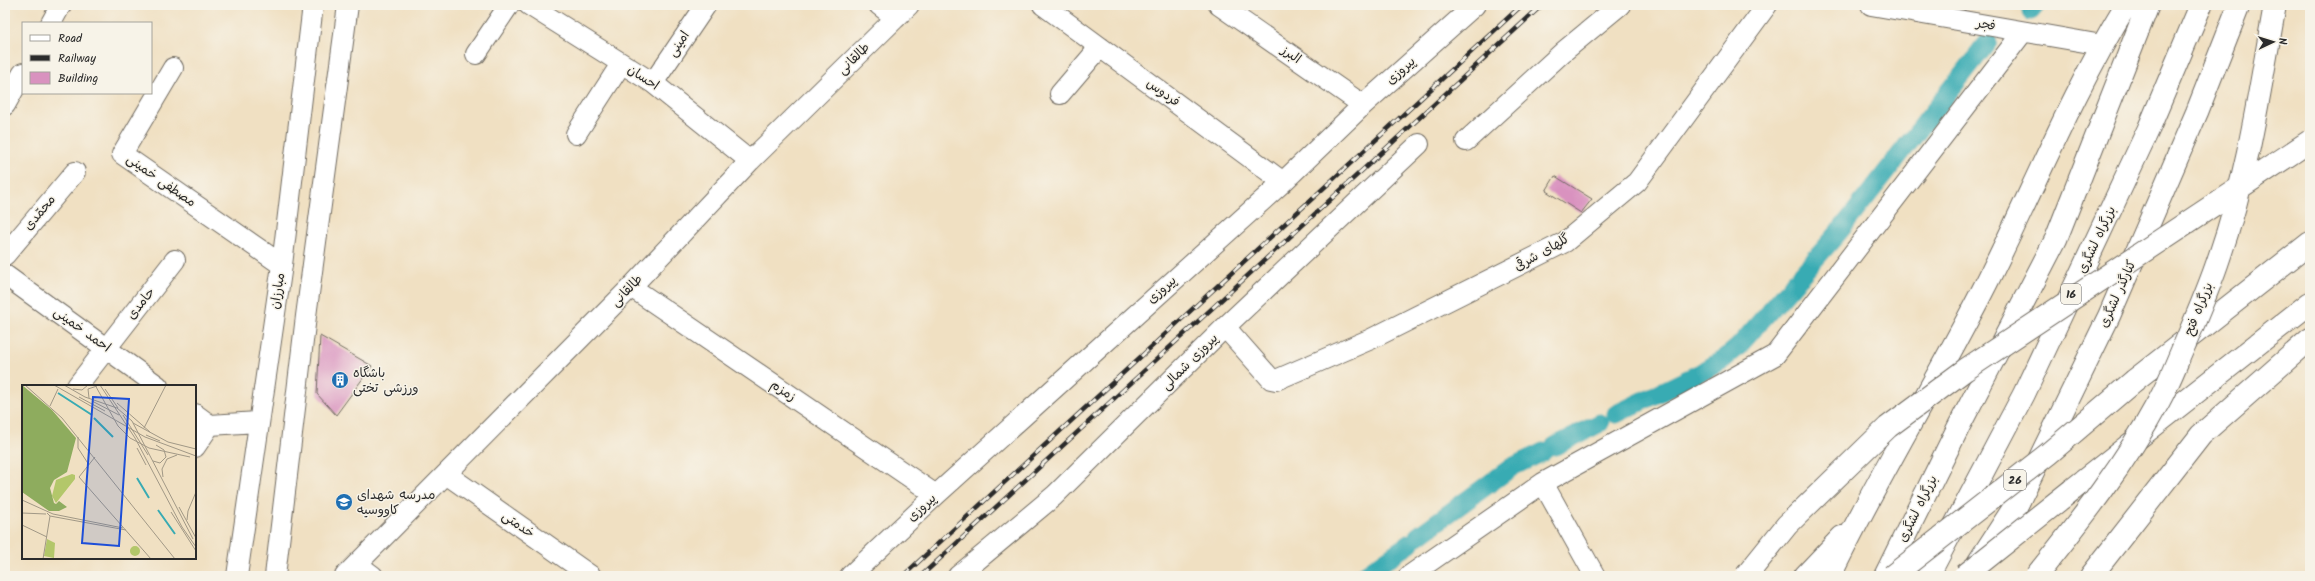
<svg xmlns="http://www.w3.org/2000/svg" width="2315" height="581" font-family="Kalam,'Playpen Sans Arabic',sans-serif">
<rect width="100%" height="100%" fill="#f7f3e8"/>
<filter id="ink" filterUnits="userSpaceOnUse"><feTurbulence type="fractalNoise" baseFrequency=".025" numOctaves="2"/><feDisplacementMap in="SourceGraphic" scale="8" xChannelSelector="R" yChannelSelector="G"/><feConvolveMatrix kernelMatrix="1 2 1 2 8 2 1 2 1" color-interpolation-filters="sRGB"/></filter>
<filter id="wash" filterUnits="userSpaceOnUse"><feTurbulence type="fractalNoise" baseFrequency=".012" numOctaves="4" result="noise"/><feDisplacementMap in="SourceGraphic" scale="16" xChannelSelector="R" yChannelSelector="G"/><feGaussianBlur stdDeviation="0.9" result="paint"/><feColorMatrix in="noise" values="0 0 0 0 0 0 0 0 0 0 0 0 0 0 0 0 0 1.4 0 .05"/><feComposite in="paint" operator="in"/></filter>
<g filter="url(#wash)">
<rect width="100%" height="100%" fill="#f0e0c2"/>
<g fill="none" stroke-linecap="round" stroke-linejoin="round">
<!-- canal -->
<path stroke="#39abb3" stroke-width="19" d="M2031,11L2036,5
M1704,371L1724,359L1738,347L1839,232L1988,42
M1616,414L1698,374
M1555,446L1600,423
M1418,536L1512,467L1543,452
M1363,576L1410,543"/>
</g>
<g id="blocks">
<!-- building -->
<path fill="#d992bf" d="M1555,176L1592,199L1581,213L1546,191Z
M320,336L372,366L336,415L317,394Z"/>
</g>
</g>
<g filter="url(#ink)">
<use href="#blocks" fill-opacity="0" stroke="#706a60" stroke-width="1"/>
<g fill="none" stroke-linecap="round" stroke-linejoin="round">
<!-- minor casing -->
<g stroke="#706a60" stroke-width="22">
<path id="minor" d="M529,5L653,83L750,161
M879,5L896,18
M1043,5L1283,182
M1219,5L1363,105
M1871,5L2102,45
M51,23L61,5
M476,54L509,5
M173,68L122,154L282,265
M653,83L706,5
M1060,94L1100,47
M5,105L23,73
M576,134L621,64
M1466,141L1563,52L1620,5
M5,255L75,172
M5,275L158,386
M631,287L936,495
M1225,327L1271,379L1276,380L1371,339L1565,242L1637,182L1767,5
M77,386L175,260
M195,414L210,425L258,422
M195,447L210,425
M446,474L591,576
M1543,483L1595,576
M357,564L373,576
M237,576L282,265L313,5
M275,576L306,316L348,5
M345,576L631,287L750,161L909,5
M850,576L936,495L1283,182L1363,105L1475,5
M958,576L1054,496L1225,327L1419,144
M1409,576L1543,483L1775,355L2023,32"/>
</g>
<!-- major casing -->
<g stroke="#706a60" stroke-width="24">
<path id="major" d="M2011,517L2109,316L2197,112L2239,5"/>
</g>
<!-- highway casing -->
<g stroke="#706a60" stroke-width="24">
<path id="highway" d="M2135,380L2310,243
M2072,490L2310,303
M1978,563L2019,500
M1805,576L1842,537
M1830,576C1878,476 1937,381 1987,282C2033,190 2072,93 2126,5
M1885,576L1959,426L2056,239L2148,5
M1928,576L2024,394L2149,128L2201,5
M2091,576L2201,435L2310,339"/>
</g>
<!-- minor -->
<use href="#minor" stroke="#fff" stroke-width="20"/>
<!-- major -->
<use href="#major" stroke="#fff" stroke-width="22"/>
<!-- highway -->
<use href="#highway" stroke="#fff" stroke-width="22"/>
<!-- rail casing -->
<g stroke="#2b2b2b" stroke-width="4.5">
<path id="rail" d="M903,576L1522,5
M921,576L1542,5"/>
</g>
<!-- rail -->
<use href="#rail" stroke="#f7f3e8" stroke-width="3" stroke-dasharray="9" stroke-linecap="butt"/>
<!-- highway-bridge casing -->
<g stroke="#706a60" stroke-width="24" stroke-linecap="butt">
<path id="highway-bridge" d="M1746,576L1787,525L1888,427L1965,370L2310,141
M1892,576L2048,454L2135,380
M1964,576L2072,490
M2036,576C2081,520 2125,464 2159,401C2169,383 2176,364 2184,346C2197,316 2210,286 2220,255C2248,174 2260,88 2275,5"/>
</g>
<!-- highway-bridge -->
<use href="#highway-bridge" stroke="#fff" stroke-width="22"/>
</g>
</g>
<!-- icons -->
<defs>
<g id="building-disc" transform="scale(0.9)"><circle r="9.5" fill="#1f6fb2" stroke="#f7f3e8"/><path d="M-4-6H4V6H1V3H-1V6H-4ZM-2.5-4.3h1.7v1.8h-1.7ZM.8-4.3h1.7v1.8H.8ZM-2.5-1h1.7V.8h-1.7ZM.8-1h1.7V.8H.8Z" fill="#fff"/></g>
<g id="school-disc" transform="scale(0.9)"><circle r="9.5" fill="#1f6fb2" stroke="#f7f3e8"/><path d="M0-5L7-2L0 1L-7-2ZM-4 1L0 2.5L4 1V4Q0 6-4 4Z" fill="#fff"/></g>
</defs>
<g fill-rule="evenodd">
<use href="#building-disc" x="340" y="380"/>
<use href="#school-disc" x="344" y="502"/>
</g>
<g text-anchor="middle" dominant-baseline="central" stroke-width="3" stroke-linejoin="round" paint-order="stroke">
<!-- shield labels -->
<g fill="#f7f3e8" stroke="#686764" stroke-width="1">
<rect x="2061" y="284" width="20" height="20" rx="3"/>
<rect x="2004" y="470" width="22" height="20" rx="3"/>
</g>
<g font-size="12" font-weight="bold" fill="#2b2b2b">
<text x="2071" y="294">16</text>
<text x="2015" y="480">26</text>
</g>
<!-- street labels -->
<g font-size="13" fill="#2b2b2b" stroke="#f7f3e8">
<text transform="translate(1986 25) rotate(10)">فجر</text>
<text transform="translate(679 44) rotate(-56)">امینی</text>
<text transform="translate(1291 55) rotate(35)">البرز</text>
<text transform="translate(854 59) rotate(-44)">طالقانی</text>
<text transform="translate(1401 71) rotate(-42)">پیروزی</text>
<text transform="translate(643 78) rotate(33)">احسان</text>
<text transform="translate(1163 93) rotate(36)">فردوس</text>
<text transform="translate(161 181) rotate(35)">مصطفی خمینی</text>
<text transform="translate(40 213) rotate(-50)">محمّدی</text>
<text transform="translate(2097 240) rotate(-65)">بزرگراه لشگری</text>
<text transform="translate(1542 253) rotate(-30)">گلهای شرقی</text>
<text transform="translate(1162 290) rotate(-42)">پیروزی</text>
<text transform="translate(278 291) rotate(-81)">مبارزان</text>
<text transform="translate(627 291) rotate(-46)">طالقانی</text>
<text transform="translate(2118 294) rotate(-66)">کنارگذر لشگری</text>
<text transform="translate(141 304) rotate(-52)">حامدی</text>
<text transform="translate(2199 309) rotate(-68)">بزرگراه فتح</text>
<text transform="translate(82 330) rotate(36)">احمد خمینی</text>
<text transform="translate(1190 362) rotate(-45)">پیروزی شمالی</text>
<text transform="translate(783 391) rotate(34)">زمزم</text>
<text transform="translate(922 508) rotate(-43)">پیروزی</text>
<text transform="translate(1918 509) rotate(-64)">بزرگراه لشگری</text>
<text transform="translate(518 525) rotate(35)">خدمتی</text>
</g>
<!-- poi labels -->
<g font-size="13" fill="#2b2b2b" stroke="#f7f3e8" text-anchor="start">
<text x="353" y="373">باشگاه<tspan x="353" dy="15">ورزشی تختی</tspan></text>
<text x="357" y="495">مدرسه شهدای<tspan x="357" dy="15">کاووسیه</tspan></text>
</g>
</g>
<!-- overview -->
<g transform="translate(22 385)">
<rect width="174" height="174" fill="#f0e0c2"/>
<path d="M50,89L53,90V94L34,118L30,111L34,95ZM25,154L33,158L32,173L22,171ZM108 166a5 5 0 1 1 10 0a5 5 0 1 1-10 0Z" fill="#b3c76a"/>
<path d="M0,0L30,25L54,53L45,87L32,95L28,103L32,118L34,119L37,116L45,122L37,126H27L0,107Z" fill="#8eac5e"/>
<path fill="none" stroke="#39abb3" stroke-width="2" d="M36,8L70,30M72,33L91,52M115,93L127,113M136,125L153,149"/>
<path fill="none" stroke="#a19886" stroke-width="1" d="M3,0L40,33L153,174M32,0L123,52L174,71M42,0L63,12L95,23L110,36L171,154M73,0L96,41L108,53L127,63L168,72M78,0L113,53L160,142L174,162M51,4L60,5L66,0M83,4L96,23M57,12L83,26M67,13L66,4L75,1M70,16L97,30M95,18L128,47M28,21L36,4M101,30L126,70M111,38L146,57L174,64M122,43L144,0M124,50L138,56M56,52V63L67,80M115,63L124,80M73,72L57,92L129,174M131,76L138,78L144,72L142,65L134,60M141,92L140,84L145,74L155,70M0,115L31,129L101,143M157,122L174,153M149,127L174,166M0,128L24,129M25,128L28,131L104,145M165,135L166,126L174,107M0,140L25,152M21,174L28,131"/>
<path fill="#1d4ed8" fill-opacity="0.15" stroke="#1d4ed8" stroke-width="2" d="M71,12L107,14L97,161L60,158Z"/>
<rect width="174" height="174" fill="none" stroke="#2b2b2b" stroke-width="2"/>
</g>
<!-- margin -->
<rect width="2315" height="581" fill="none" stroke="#f7f3e8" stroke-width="20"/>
<!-- legend -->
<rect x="22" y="22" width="130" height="72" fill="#f7f3e8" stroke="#a5a39c"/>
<rect x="30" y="35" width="20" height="6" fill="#ffffff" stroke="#a5a39c"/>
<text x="58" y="42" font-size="12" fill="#2b2b2b">Road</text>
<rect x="30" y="55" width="20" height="6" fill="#2b2b2b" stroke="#a5a39c"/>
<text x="58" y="62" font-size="12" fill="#2b2b2b">Railway</text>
<rect x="30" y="72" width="20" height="12" fill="#d992bf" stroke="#a5a39c"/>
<text x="58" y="82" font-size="12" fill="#2b2b2b">Building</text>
<!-- north arrow -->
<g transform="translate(2273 42) rotate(86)" stroke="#f7f3e8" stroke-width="3" paint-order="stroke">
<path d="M0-3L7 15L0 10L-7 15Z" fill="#2b2b2b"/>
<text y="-6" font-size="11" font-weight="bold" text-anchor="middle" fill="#2b2b2b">N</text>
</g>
</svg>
